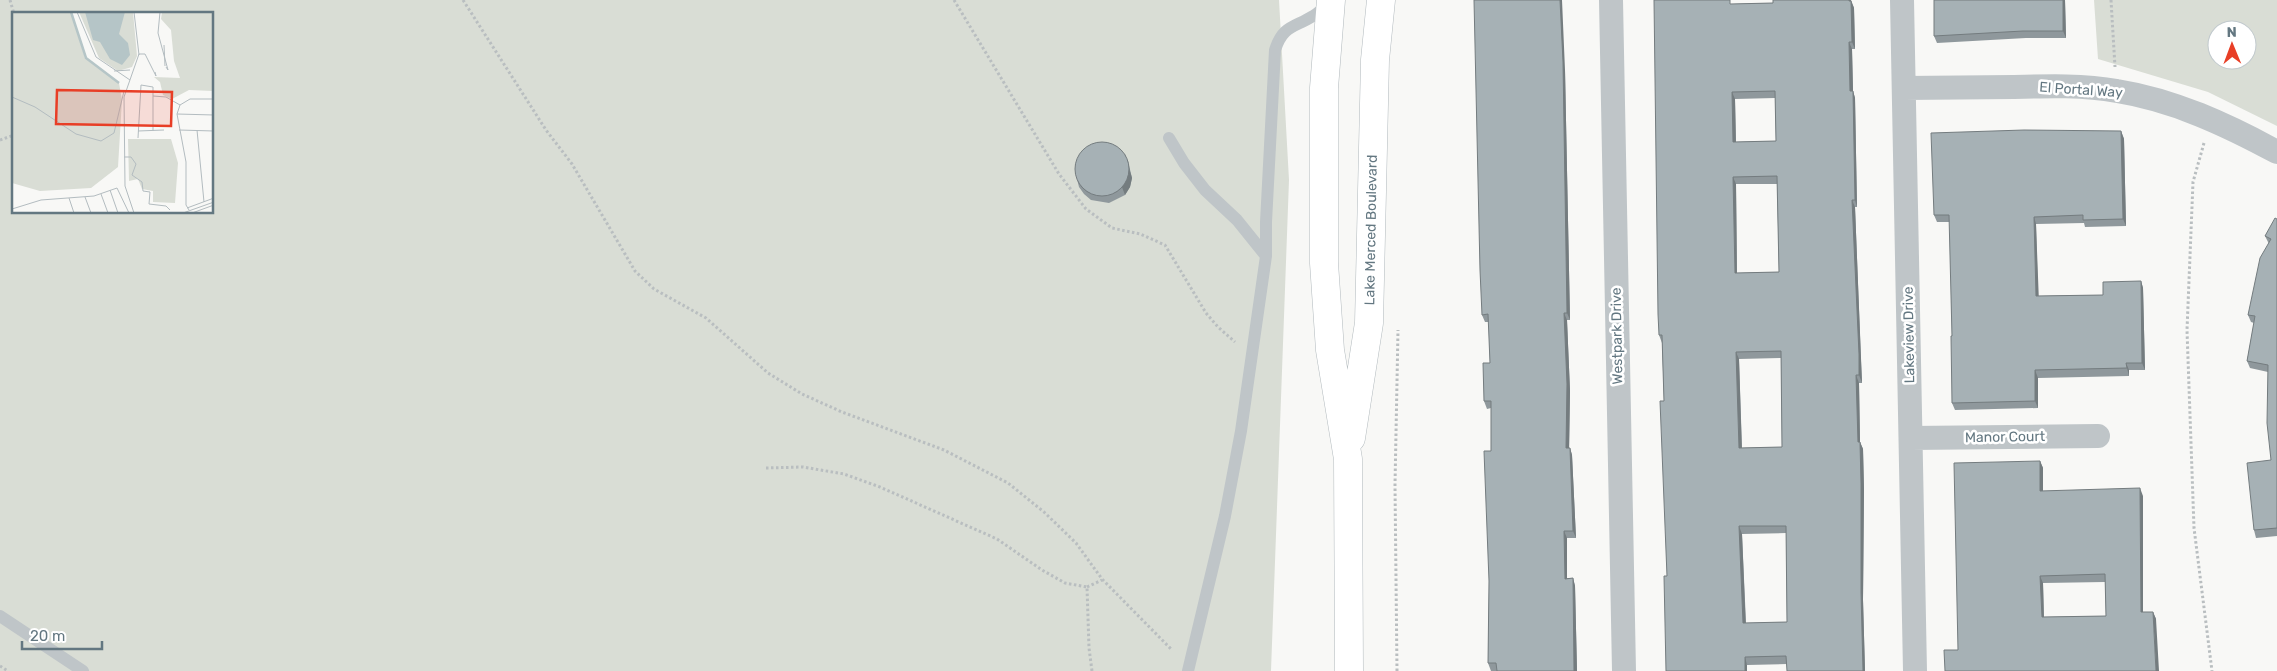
<svg xmlns="http://www.w3.org/2000/svg" width="2277" height="671" font-family="Rubik,sans-serif">
<rect width="100%" height="100%" fill="#f8f8f6"/>
<!-- green -->
<path fill="#d9ddd5" fill-rule="evenodd" d="M0,0H1279L1289,180L1271,671H0ZM14,14H212V212H14Z
M2094,0H2277V126L2208,92L2098,59ZM2217,30H2247V60H2217Z"/>
<g fill="none" stroke-linecap="round" stroke-linejoin="round">
<!-- secondary casing -->
<g stroke="#b1b9bd" stroke-width="29">
<path id="secondary" d="M1331,0L1324,88V263L1330,350L1348,459L1349,671
M1351,438L1369,323L1375,60L1381,0"/>
</g>
<!-- path -->
<path stroke="#b9bec0" stroke-width="3" stroke-dasharray="2.5 2.5" stroke-linecap="butt" d="M10,0L14,14
M463,0L546,130L572,164L635,271L654,289L706,318L768,373L802,394L842,412L944,450L1008,483L1044,512L1076,543L1102,579L1172,650
M954,0L1059,174L1086,209L1112,228L1140,234L1165,245L1206,313L1218,327L1235,342
M2111,0L2115,67
M0,140L14,135
M2204,143L2193,182L2187,330L2194,528L2212,671
M766,468L803,467L844,474L880,487L997,539L1042,570L1065,583L1087,587L1089,648L1092,671
M1087,587L1102,580
M0,666L8,671
M1397,671L1395,485L1398,330"/>
<!-- lane -->
<path stroke="#bfc5c8" stroke-width="12" d="M1169,138L1184,163L1205,190L1237,220L1266,256
M0,616L83,671
M1188,671L1225,516L1241,431L1266,256V222L1275,50C1283,25 1294,28 1313,16C1319,13 1324,7 1329,2"/>
<!-- street -->
<path stroke="#bfc5c8" stroke-width="24" d="M1611,0L1624,671
M1902,0L1915,671
M1904,88C1941,88 1978,87 2014,87C2049,86 2084,85 2117,91C2174,100 2227,125 2277,152
M1911,438L2098,436"/>
<!-- secondary -->
<use href="#secondary" stroke="#fff" stroke-width="28"/>
</g>
<!-- wall -->
<path fill="#8f989c" fill-rule="evenodd" d="M2065,0L2066,38H2026L1937,43L1934,36Z
M1851,1L1854,8L1855,49H1852L1853,91L1855,98L1857,207H1855L1861,361L1862,383H1859L1860,442L1863,449L1864,490L1863,600L1865,671H1787V664L1747,665L1667,576L1664,401L1662,343L1659,335L1733,4ZM1775,98L1776,141L1736,142L1735,99ZM1736,184H1777L1779,272L1737,273ZM1781,358L1782,447L1742,448L1739,359ZM1786,533L1787,622L1746,623L1742,534Z
M1565,70L1570,320H1567L1570,391L1569,448H1570L1572,455L1576,538H1567V578H1573L1575,586L1577,671H1491L1488,663L1491,451V408L1487,409L1484,401L1490,363L1489,322H1485L1482,315Z
M2121,131L2124,139L2126,226L2085,227L2084,223L2036,224L2038,296L2103,295L2141,281L2143,288L2145,370H2129V376L2038,378V408L1955,410L1952,403V336L1950,222H1937L1934,215Z
M1128,161L1132,178L1130,187L1125,195L1109,203L1091,200L1084,194L1079,187L1077,179Z
M2277,219V536L2256,538L2254,530L2271,460L2268,372L2250,368L2247,361L2254,323L2251,322L2248,315L2269,244L2265,236Z
M2040,461L2043,468V491L2143,496V612H2153L2156,619L1958,650ZM2105,582L2106,616L2044,617L2043,583Z"/>
<!-- shaded-wall -->
<path fill="#747c7f" d="M1560,0H1562L1565,70L1570,320L1567,313Z
M1849,0H1851L1854,8L1855,49L1852,42Z
M2063,0H2065L2066,38L2063,31Z
M1849,42L1852,49L1853,91L1855,98L1857,207L1855,200L1850,91Z
M1732,92L1735,99L1736,149L1733,142Z
M2121,131L2124,139L2126,226L2123,219Z
M1125,154L1132,178L1130,187L1125,195L1122,187Z
M1733,177L1736,184L1737,280L1735,273Z
M1852,200L1855,207L1862,383L1859,375Z
M2034,217L2036,224L2039,303L2036,296Z
M2141,281L2143,288L2145,370L2142,363Z
M1564,313L1567,320L1570,391L1569,455L1566,448Z
M1736,352L1739,359L1742,455L1739,448Z
M2126,363L2129,370V376L2127,368Z
M2035,370L2038,378V408L2035,401Z
M1856,375L1859,383L1860,442L1863,449L1864,490L1863,600L1865,671H1863Z
M1570,448L1572,455L1576,538L1573,531Z
M2040,461L2043,468V498L2040,491Z
M2140,488L2143,496V620L2141,612Z
M1739,526L1742,534L1746,631L1743,623Z
M1564,531L1567,538V586L1565,579Z
M2040,576L2043,583L2044,624L2042,617Z
M1573,578L1575,586L1577,671H1574Z
M2153,612L2156,619L2159,671H2156Z
M1745,657L1747,665V671H1745Z"/>
<!-- building -->
<path fill="#a6b1b5" stroke="#747c7f" fill-rule="evenodd" d="M1474,0H1560L1563,62L1567,313H1564L1567,384L1566,448H1570L1573,531H1564L1565,579L1573,578L1574,671H1497L1496,663H1488L1489,581L1484,451H1491V401H1484L1483,363H1490L1488,314L1482,315L1480,270Z
M1654,0H1730V4L1773,3V0H1849V1H1851L1852,42H1849L1850,91H1853L1855,200H1852L1859,354V375H1856L1858,442H1860L1861,483V592L1863,671H1787L1786,656L1745,657V671H1666L1664,576H1667L1660,401H1664L1662,335H1659L1658,314ZM1775,91L1776,141L1733,142L1732,92ZM1777,176L1779,272L1735,273L1733,177ZM1781,351L1782,447L1739,448L1736,352ZM1739,526H1786L1787,622L1743,623Z
M1934,0H2063V31H2023L1934,36Z
M2024,130L2121,131L2123,219L2083,220V215L2034,217L2036,296L2103,295V282L2141,281L2142,363H2126L2127,368L2035,370V401L1952,403L1951,336H1952L1949,215H1934L1931,133Z
M1075 169a27 27 0 1 1 54 0a27 27 0 1 1-54 0Z
M2275,218L2277,219V528L2254,530L2247,463L2271,460L2267,423L2268,365L2247,361L2255,316L2248,315L2260,258L2271,239L2265,236Z
M2040,461V491L2140,488L2141,612H2153L2156,671H1945L1944,650H1958L1954,463ZM2105,574L2106,616L2042,617L2040,576Z"/>
<g text-anchor="middle" dominant-baseline="central" stroke-width="5" stroke-linejoin="round" paint-order="stroke">
<!-- street labels -->
<g font-size="14" fill="#637781" stroke="#fff">
<text transform="translate(2081 90) rotate(4)">El Portal Way</text>
<text transform="translate(1371 230) rotate(-89)">Lake Merced Boulevard</text>
<text transform="translate(1909 335) rotate(-91)">Lakeview Drive</text>
<text transform="translate(1617 336) rotate(-91)">Westpark Drive</text>
<text transform="translate(2005 437) rotate(-1)">Manor Court</text>
</g>
</g>
<!-- overview -->
<g transform="translate(12 12)">
<rect width="201" height="201" fill="#f8f8f6"/>
<path d="M0,0H59L73,46L107,71L110,88L106,155L79,176L28,179L0,171ZM67,0H121L125,44L120,55L106,59L87,46ZM150,0H201V79L177,78L160,87L151,83L148,70L142,65L168,66L162,49L159,18L149,7ZM116,127H159L166,151L163,191L141,190V179L130,177L126,167L117,169Z" fill="#d9ddd5"/>
<path d="M73,0H113L107,22L116,31L118,43L110,53L98,47L88,30L81,28Z" fill="#b5c5c7"/>
<path fill="none" stroke="#b5c5c7" stroke-width="2.5" d="M59,0L74,46L107,71"/>
<path fill="none" stroke="#b3bcc0" stroke-width="1" d="M65,0L84,45L118,68M122,0L127,43M148,0L146,21L156,58L154,55M152,33L153,54M127,42H133L144,64L143,60M102,59L118,58M141,84L154,85L168,93M0,85L23,95L64,122L89,129L102,121L112,79M168,93L165,102L174,150V193L177,198M168,93L178,87H202M165,102L202,103M167,118L202,119M185,118L192,190M126,119L152,118M126,126L129,73L141,75V119M112,145H119L124,152L120,163L130,170L131,179L138,180L137,192L154,194L158,198M98,178L106,201M89,182L96,201M73,185L79,201M57,186L62,201M175,196L202,186M0,197L29,188L82,184L105,176L117,201M122,201L113,174L112,85L127,42M171,201L202,190M180,201L202,193"/>
<path fill="#e83e26" fill-opacity="0.15" stroke="#e83e26" stroke-width="2.5" d="M45,78L160,80L159,114L44,112Z"/>
<rect width="201" height="201" fill="none" stroke="#637781" stroke-width="2.5"/>
</g>
<!-- north arrow -->
<g transform="translate(2232 45) rotate(359)"><circle r="24" fill="#ffffff" stroke="#c1c9cd"/>
<path d="M0-4L9 19L0 12L-9 19Z" fill="#e83e26"/>
<text y="-8" font-size="14" font-weight="bold" text-anchor="middle" fill="#637781">N</text>
</g>
<!-- scale -->
<path d="M22 641v8h80v-8" fill="none" stroke="#637781" stroke-width="2.5"/>
<text x="30" y="641" font-size="15" fill="#637781" stroke="#ffffff" stroke-width="4" paint-order="stroke">20 m</text>
</svg>
